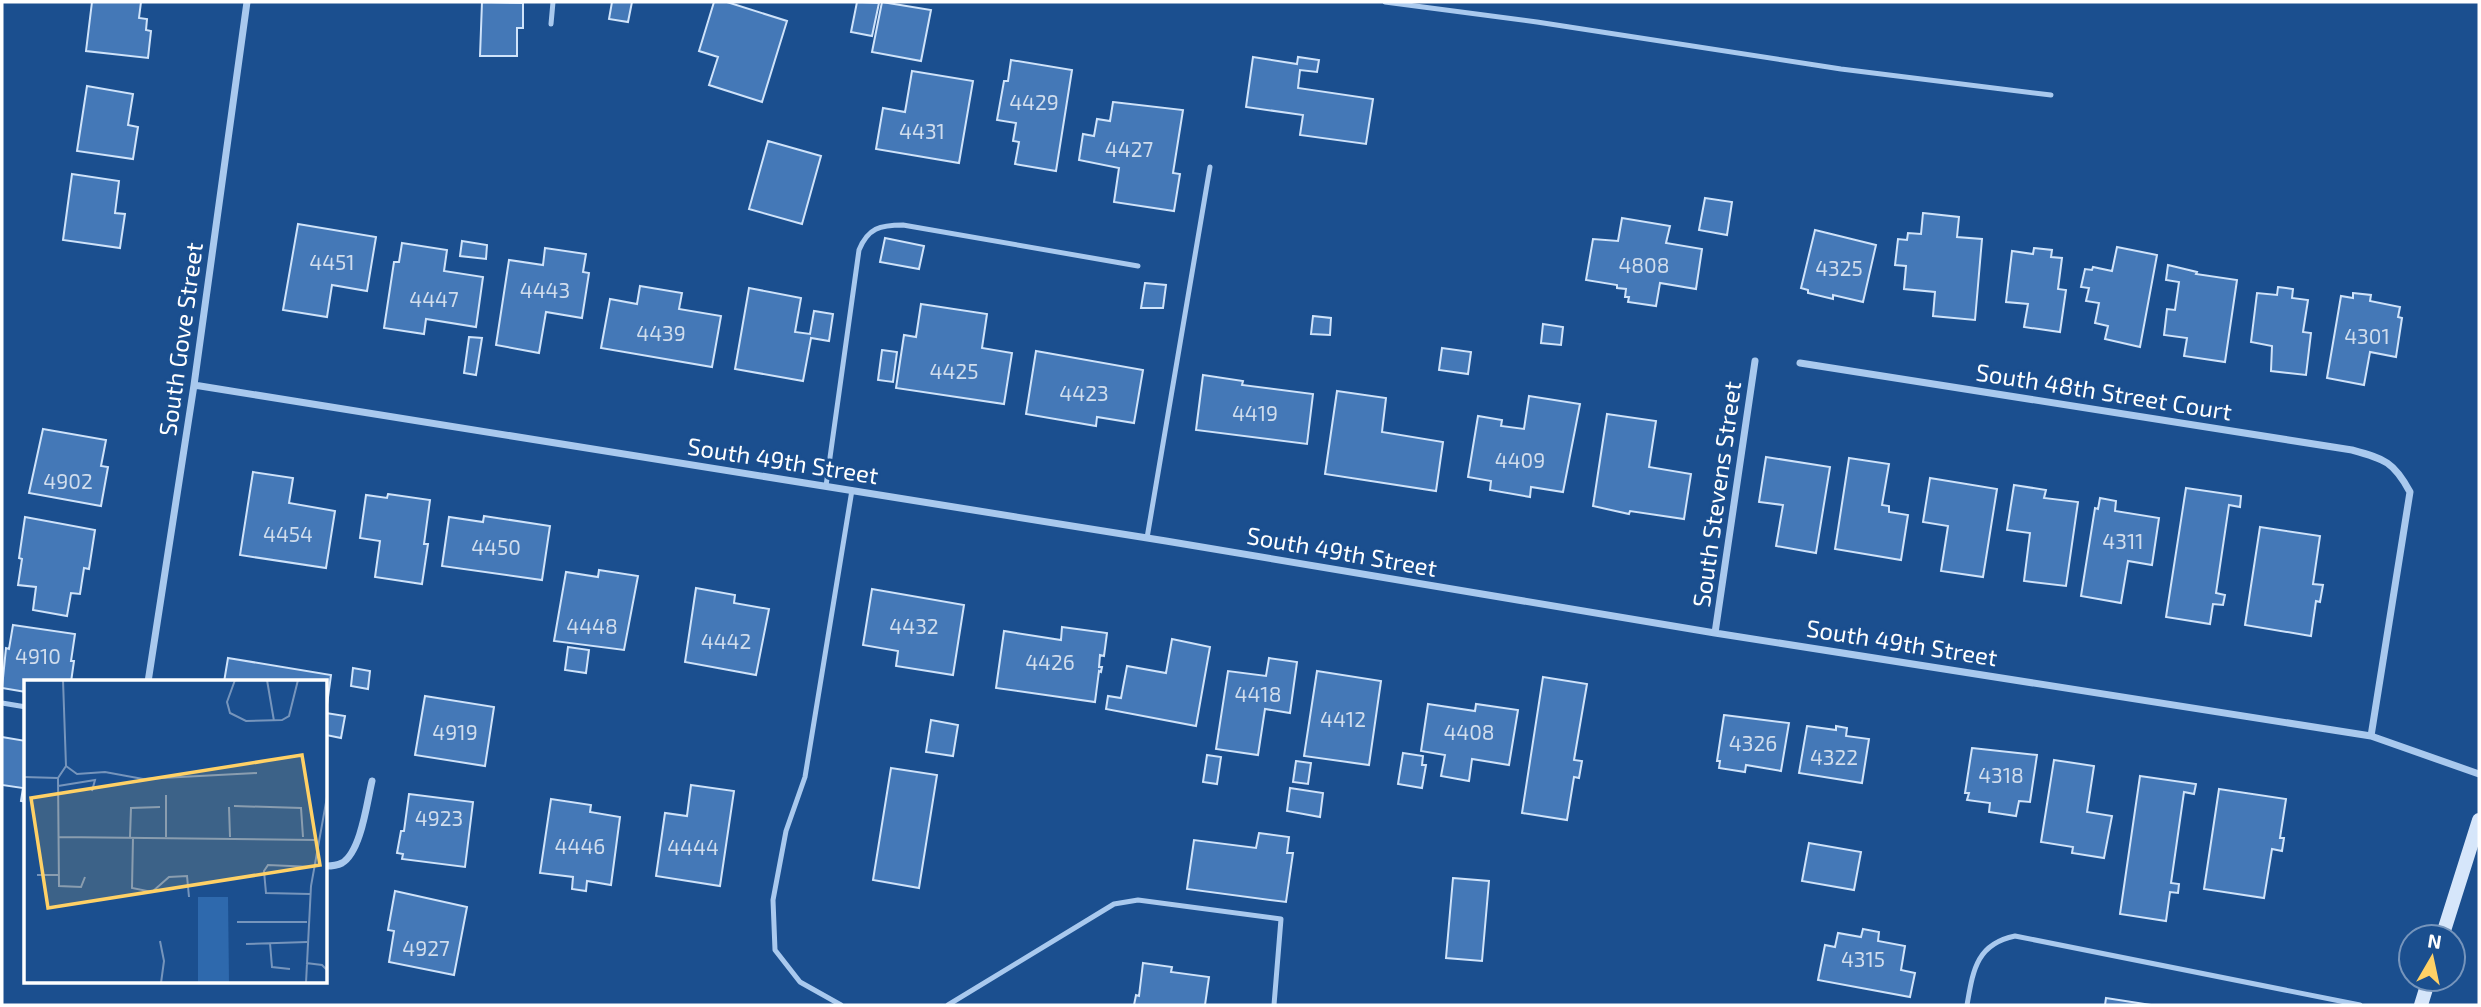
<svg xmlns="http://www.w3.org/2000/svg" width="2481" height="1007" font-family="'Exo 2',sans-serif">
<rect width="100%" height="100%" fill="#1b4f8f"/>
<!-- building -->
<path fill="#4478b7" stroke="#cfe3fa" stroke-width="2" d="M92,2H141L139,18L147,19L146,30L151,31L148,58L86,51Z
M482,2L523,3V28H517V56H480Z
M612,2H632L628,22L609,19Z
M714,2H727L787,21L762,102L709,85L718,57L699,51Z
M857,2L879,3L872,36L851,32Z
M882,2L931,10L921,61L872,52Z
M1253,57L1297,64L1298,57L1319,60L1317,72L1300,70L1298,88L1373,99L1366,144L1300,135L1303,115L1246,107Z
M1011,60L1072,70L1056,171L1015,164L1019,142L1013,141L1016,123L997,120L1004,81H1008Z
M912,71L973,81L959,163L876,149L883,108L905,112Z
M87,86L133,94L128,125L138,127L133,159L77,151Z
M1113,102L1183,110L1173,173L1180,174L1174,211L1114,202L1119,168L1079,160L1083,134L1094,136L1097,119L1110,121Z
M768,141L821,156L802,224L749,209Z
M72,174L119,181L115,213L125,214L120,248L63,240Z
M1705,198L1732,202L1727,235L1699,230Z
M1923,213L1959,217L1957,237L1982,239L1975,320L1933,316L1935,292L1904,289L1906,266L1895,265L1898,239L1907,240L1908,233L1921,234Z
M1622,218L1670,226L1666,243L1702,249L1696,289L1660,283L1656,306L1628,302L1629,297H1625L1626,289L1617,288V285L1586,280L1593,239L1618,241Z
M298,224L376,237L367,291L332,285L327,317L283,310Z
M1815,230L1876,245L1863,302L1833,295V299L1808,293V290L1801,288Z
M885,238L924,246L919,269L880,262Z
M462,241L487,245L486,259L460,256Z
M402,243L447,250L444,271L483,277L476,327L426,319L424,334L384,328L394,262H399Z
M2117,247L2157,255L2140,347L2105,339L2108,326L2095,323L2099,303L2086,301L2089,288L2081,287L2085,269L2092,270L2093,267L2112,271Z
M545,248L586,254L583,272L589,273L582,318L546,312L539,353L496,345L509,260L543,265Z
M2034,248L2052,250L2051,257L2062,258L2058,289L2066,290L2060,332L2024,327L2028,304L2006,302L2012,251L2033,254Z
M2168,265L2197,272L2196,274L2237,280L2225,362L2184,356L2187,338L2164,335L2167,309L2175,310L2179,282L2166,280Z
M1145,283L1166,285L1163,308H1141Z
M640,286L682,293L679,309L721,316L712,367L601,348L610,299L637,304Z
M2278,287L2293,289L2292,298L2308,300L2303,332L2311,333L2306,375L2271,371L2272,346L2251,342L2257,293L2277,295Z
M749,288L801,298L795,332L810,334L814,311L833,314L829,341L811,338L803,381L735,369Z
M2353,293L2371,295L2370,301L2400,307L2398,317L2402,318L2396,357L2370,352L2364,385L2327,378L2341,296L2353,298Z
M921,304L987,314L982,348L1012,353L1004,404L896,388L904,335L916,337Z
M1313,316L1331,318L1330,335L1311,334Z
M1543,324L1563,327L1561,345L1541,343Z
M469,337L482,338L476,375L464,373Z
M1442,348L1471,352L1468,374L1439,370Z
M882,350L897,352L893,382L878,380Z
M1036,351L1143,370L1134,423L1097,417L1096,426L1026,414Z
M1203,375L1243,381L1242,385L1313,394L1307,444L1196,430Z
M1337,391L1386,398L1382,432L1443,442L1436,491L1325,474Z
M1529,396L1580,404L1563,492L1531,487L1530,497L1490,490L1491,481L1468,477L1478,416L1502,420L1501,426L1524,429Z
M1607,414L1656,421L1649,467L1691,474L1684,519L1630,511L1629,514L1593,506Z
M43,429L106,440L101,466L108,467L101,506L29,493Z
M1766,457L1830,467L1816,553L1776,546L1783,505L1759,502Z
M1849,458L1889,464L1882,505L1889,506V512L1908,515L1901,560L1835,549Z
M253,472L293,478L289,503L335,511L326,568L240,555Z
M1930,478L1997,489L1983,577L1941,571L1948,526L1923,522Z
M2014,485L2046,490L2044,498L2078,502L2066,586L2024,581L2030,533L2007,530Z
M2186,488L2241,496L2240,507L2229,505L2216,593L2225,595L2223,605L2213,604L2210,624L2166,617Z
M388,494L430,500L424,544H428L422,584L375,577L380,541L360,538L366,495L387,498Z
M2100,498L2116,501L2115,511L2159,518L2152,565L2128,561L2121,603L2081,596L2095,508L2098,509Z
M484,516L550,526L542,580L442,566L449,517L483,522Z
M25,517L95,530L89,569L84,568L80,594L71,593L67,616L33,610L36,587L18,585L22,559L19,558Z
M2260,527L2320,536L2313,584L2323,585L2320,602L2316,601L2311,636L2245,625Z
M599,570L638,576L624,650L554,641L566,572L598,577Z
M696,588L735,595L734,603L769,609L756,675L685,662Z
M872,589L964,605L953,675L896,666L898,651L863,645Z
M13,625L75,634L71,661H74L71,682H26V692L2,688L6,648L9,649Z
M1062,627L1107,633L1104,656L1100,655L1099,667H1102L1101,672L1099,671L1095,702L996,688L1004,631L1061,640Z
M1172,639L1210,647L1196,726L1106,709L1108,696L1121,698L1127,666L1166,673Z
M568,647L589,650L586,673L565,670Z
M228,658L331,675L326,712V682H224Z
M1269,658L1297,662L1290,713L1265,709L1258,755L1216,749L1228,671L1266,676Z
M353,668L370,671L368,689L351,686Z
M1317,671L1381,681L1369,765L1304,756Z
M1543,677L1587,684L1574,760L1582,761L1579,778L1574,777L1567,820L1522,813Z
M425,696L494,707L485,766L415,755Z
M1428,704L1475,711L1476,704L1518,710L1509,765L1472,759L1469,781L1441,776L1445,755L1421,751Z
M326,713L345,716L341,738L326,735Z
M1724,715L1789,723L1781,771L1746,765L1745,772L1719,768L1720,761H1717Z
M931,720L958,725L953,756L926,752Z
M1807,726L1836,730V726L1847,728L1846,736L1869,739L1862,783L1799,773Z
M2,737L26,741V802L21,801L23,788L2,785Z
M1972,748L2037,755L2030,802L2019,801L2016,816L1989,812L1990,803L1967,800L1969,793H1965Z
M1403,753L1423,756L1422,765H1426L1422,788L1398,784Z
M1207,755L1221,757L1217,784L1203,782Z
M2054,760L2094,766L2087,812L2112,816L2104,858L2072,853L2073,847L2041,842Z
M1296,761L1311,763L1308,784L1293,782Z
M891,768L937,775L919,888L873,880Z
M2140,776L2196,784L2194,794L2184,792L2171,883L2179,884L2178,893L2170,892L2166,921L2120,914Z
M691,785L734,791L720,886L656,876L665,813L687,816Z
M1290,788L1323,793L1320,817L1287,811Z
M2219,789L2286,799L2280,838H2284L2282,851L2272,849L2264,898L2204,889Z
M409,794L473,802L465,867L402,859L403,854L397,853L401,831H404Z
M551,799L591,805L590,812L620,817L611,885L587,881L586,891L572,889L573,877L540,873Z
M1259,833L1289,837L1287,853H1293L1286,902L1187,889L1194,840L1256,848Z
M1809,843L1861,852L1854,890L1802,881Z
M1453,878L1489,881L1482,961L1446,958Z
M395,891L467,907L454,975L389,962L394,931L388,930Z
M1863,929L1879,932L1878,941L1905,946L1901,970L1915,973L1910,997L1818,980L1825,945L1835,947L1838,933L1861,937Z
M1143,963L1172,967L1171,972L1209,977L1205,1005H1134L1136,995L1139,996Z
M2106,998L2151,1005H2105Z"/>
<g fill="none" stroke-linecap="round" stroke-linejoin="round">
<!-- lane -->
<path stroke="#a9c9ee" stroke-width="5" d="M1385,2L1537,22L1841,69L2051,95
M551,24L553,2
M826,486L859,250C868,228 880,225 903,225L1138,266
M1147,538L1210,167
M2,703L26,707
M841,1005L800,982L775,950L773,900L786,831L805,777L852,490
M948,1005L1114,904L1138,900L1281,919L1274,1005
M1967,1005C1973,971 1976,944 2015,936L2360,1005"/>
<!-- street -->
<path stroke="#a9c9ee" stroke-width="7" d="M1800,363L2352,450C2385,459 2394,462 2410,492L2371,736
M194,385L1166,541L1715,633L2371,736L2479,774
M1715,633L1755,361
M148,682L194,385L247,2
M326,866C330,866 338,865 342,863C361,852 367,802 372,781"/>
<!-- secondary -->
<path stroke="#d6e6fa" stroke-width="14" d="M2442,937L2479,820
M2421,1005L2429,979"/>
</g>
<g text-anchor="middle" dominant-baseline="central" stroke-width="6" stroke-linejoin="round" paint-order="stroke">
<!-- number labels -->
<g font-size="21" fill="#d0dded">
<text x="1034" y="101">4429</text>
<text x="922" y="130">4431</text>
<text x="1129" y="148">4427</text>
<text x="332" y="261">4451</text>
<text x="1644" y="264">4808</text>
<text x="1839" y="267">4325</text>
<text x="545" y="289">4443</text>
<text x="434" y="298">4447</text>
<text x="661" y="332">4439</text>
<text x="2367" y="335">4301</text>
<text x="954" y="370">4425</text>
<text x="1084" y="392">4423</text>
<text x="1255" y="412">4419</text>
<text x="1520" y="459">4409</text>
<text x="68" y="480">4902</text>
<text x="288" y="533">4454</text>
<text x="2123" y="540">4311</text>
<text x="496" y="546">4450</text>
<text x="592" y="625">4448</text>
<text x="914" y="625">4432</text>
<text x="726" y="640">4442</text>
<text x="38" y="655">4910</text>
<text x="1050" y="661">4426</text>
<text x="1258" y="693">4418</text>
<text x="1343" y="718">4412</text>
<text x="455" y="731">4919</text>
<text x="1469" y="731">4408</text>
<text x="1753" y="742">4326</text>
<text x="1834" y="756">4322</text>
<text x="2001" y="774">4318</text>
<text x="439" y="817">4923</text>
<text x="580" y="845">4446</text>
<text x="693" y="846">4444</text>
<text x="426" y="947">4927</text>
<text x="1863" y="958">4315</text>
</g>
<!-- street labels -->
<g font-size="24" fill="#fff" stroke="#1b4f8f">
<text transform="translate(180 339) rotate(-82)">South Gove Street</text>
<text transform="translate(2104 391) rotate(9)">South 48th Street Court</text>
<text transform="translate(783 460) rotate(9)">South 49th Street</text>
<text transform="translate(1716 494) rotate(-82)">South Stevens Street</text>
<text transform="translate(1342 551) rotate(10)">South 49th Street</text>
<text transform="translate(1902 642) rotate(9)">South 49th Street</text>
</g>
</g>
<!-- overview -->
<g transform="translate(24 680)">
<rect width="303" height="303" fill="#1b4f8f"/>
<path d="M174,217H204L205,303H174Z" fill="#2e69ad"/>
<path fill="none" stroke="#7695bc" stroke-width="2" d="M211,0L203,22L206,33L222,41L258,40L265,36L274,0M243,0L250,41M42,86L53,94L81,92L119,99L233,93M0,97L34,98M34,98L35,206L57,207L61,197M34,98L42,86L39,0M34,106L71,100L68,111M210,126L277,128L279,157M205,127L206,157M35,157L293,160M106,157L107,128L136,127M109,157L108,208L128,212L145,197L163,196L165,217M142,157V115M13,195H35M286,214L242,213L240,191L244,185L289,187M213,242H283M136,261L140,281L137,303M246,263L248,287L266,289M222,264L283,262M282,283L298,285L303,290M282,303L287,206L303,117"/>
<path fill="#ffd166" fill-opacity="0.15" stroke="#ffd166" stroke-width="3.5" d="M278,75L296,185L24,228L7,118Z"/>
<rect width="303" height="303" fill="none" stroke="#fff" stroke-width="3.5"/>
</g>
<!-- border -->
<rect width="2481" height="1007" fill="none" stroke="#ffffff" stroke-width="7"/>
<!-- north arrow -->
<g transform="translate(2432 958) rotate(9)"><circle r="33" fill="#1b4f8f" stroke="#7695bc" stroke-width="2"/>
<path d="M0-5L12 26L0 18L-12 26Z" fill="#ffd166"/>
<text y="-10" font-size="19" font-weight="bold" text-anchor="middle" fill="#ffffff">N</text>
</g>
</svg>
